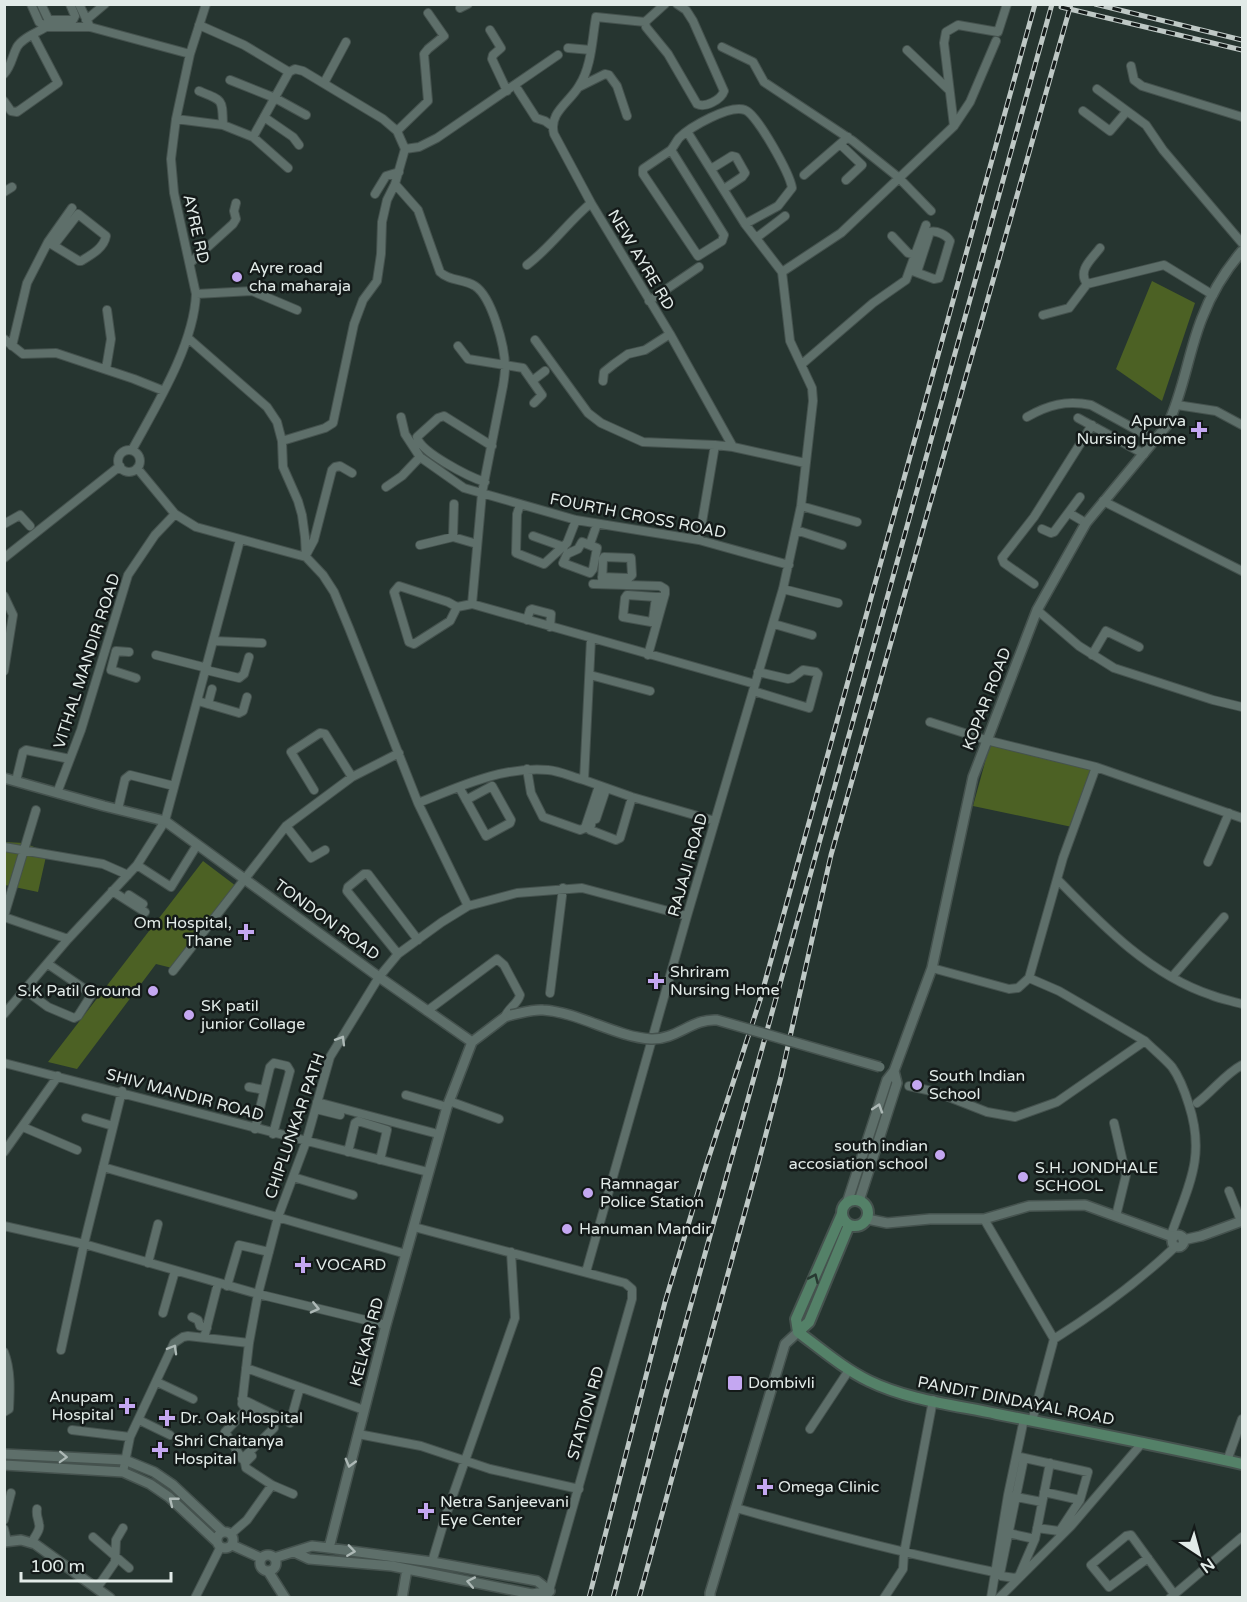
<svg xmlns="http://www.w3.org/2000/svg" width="1247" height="1602" font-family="'Varela Round',sans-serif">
<rect width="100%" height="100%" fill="#263530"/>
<!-- green -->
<path fill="#4c6124" d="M1152,281L1195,303L1162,401L1116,369Z
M990,744L1094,771L1072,827L973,806Z
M5,842L24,843L47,852L38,892L5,885Z
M203,861L236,886L172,968L156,964L77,1069L48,1062Z"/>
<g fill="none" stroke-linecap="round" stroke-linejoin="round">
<!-- minor casing -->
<g stroke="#45524e" stroke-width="10">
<path id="minor" d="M31,4L39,22L46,27H90L190,54
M41,4L50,23
M79,4L90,27
M665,4L645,22L646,27L668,54L697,104C705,108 721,100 724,91L693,21L686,10L677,4
M460,8L468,4
M48,20H73L75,16L70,4
M86,20L105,4
M645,22L596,17C592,39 592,66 579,86C570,102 548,113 554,134L591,203L670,334L733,447L805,463
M199,25L244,45L289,72
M490,30L501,48L493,55L492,59L507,91
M722,47L753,62L764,82L853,141L898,177L931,211
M568,48L591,50
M907,50L949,90
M1131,66L1134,80L1142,86L1242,117
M4,74C12,65 12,56 17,47C22,38 38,32 46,27
M230,80L275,98L306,115
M324,83L346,42
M579,87L605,74L609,75L617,86L627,116
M1097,89L1146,125L1163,150L1242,243
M518,90L536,118L545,121L552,126
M199,91C224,101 222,99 223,125
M4,101L11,111L17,112L58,83L33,35
M1083,111L1110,131L1127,111
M264,117L293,137L299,145
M176,119L223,125L253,137L289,72L295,69L303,71L383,119L397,131L405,149L395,184L387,200L382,222L381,254L377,281L363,300L354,324L333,423L325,428L282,441
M954,126L944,43L946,32L958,25L998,32L1007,4
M397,131L428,101L424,54L428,49L444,36L428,13
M253,137L288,168
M840,144L862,165L846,180
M405,149L419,147L437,138L558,55
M671,150L643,169V174L698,256L722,241L724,235L671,150C674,146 676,142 679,138C690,127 730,104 745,110C757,114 790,174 792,188L778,206L745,224
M711,169L732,156L736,157L745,173L742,177L724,189
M804,175L848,137
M395,184L418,210L440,272C449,281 464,279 475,286C492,297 505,347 505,367C505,373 504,380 503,386L482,493L472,604L755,684
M4,192L12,187
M375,194L386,176L399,172
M892,236L908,253L915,255L926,225
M756,238L785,216
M48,242L79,261H81C91,255 104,248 106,236L78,214L54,245
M1100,248C1092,259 1077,270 1087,284L1164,265L1213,295
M190,263L233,224L236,219L234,211L236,203
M527,265C551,247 568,222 591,203
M910,270L934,279L939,278L950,241C947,235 936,230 930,232L917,272
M782,272L841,233L954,126L970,102L996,41
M196,294L252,291L297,310
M649,301L699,267
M1043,315L1069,308L1087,284
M188,338L267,407L277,422L282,441L283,467L298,501L302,515L305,537L306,557
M4,339L23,354L56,353L134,379L164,391
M535,340L588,413L601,423L643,442L715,445
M12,346L27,283L48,242L72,208
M458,346L468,359L523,368L542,395L534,403
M802,364L873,303L906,280L915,255
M106,369L111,339L107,310
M532,381L545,371
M603,381L604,372L614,364L628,354L645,350L670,334
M1177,405L1216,411L1242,425
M401,417L405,434L420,457L464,488L576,520L699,540L789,565
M1027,417C1048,405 1066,400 1091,405L1155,440
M1078,418L1144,454
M132,450C156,406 194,345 196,294L174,193L171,159L176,119L190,54L206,4
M118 461a11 11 0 1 1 22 0a11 11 0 1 1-22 0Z
M137,468L175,514L196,527L306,557L323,575L334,592L349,628L418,803L468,906
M485,482C469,477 420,452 417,437L438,418L444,416L492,446
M386,487L402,476L420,457
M1103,501L1242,571
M520,505L517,514L516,553L544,564L567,543L576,520
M801,506L857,522
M1069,513L1086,523
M4,524L20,515L30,526
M1042,529L1051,533L1054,532L1080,497
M796,530L842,545
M533,536L564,547
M453,537L454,504
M699,540L715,445L733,447
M582,542L597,548L593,569L590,573L563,563L567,554L578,549Z
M590,544L597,524
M420,545L453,537L477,544
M306,555L314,540L332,470L335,467L340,466L352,473
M4,558L120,466
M593,584L660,586L665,589V594L648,655
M602,584L603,559L604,557L631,558L632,575L629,578L602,577
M1034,584L1004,563L1002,558L1034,517L1092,425
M783,589L838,603
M4,596L13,615L4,671
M656,597L653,619L651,622L623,617L625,598L627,595L656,597H664
M457,607L448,602L399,586L394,592L409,642L414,644L450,621L457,607L472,604
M1037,610L1079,646L1114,668L1213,700L1242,707
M527,620L530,610L532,609L551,614L550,627
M774,624L812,635
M591,639L584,780L632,797L715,821
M214,641L262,643
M129,652L116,651L111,670L136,678
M156,655L207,668
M1092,655L1106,631L1139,647
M206,670L239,678L244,674L249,657
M590,675L650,691
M753,691L809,708L818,674L816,672L803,670L792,678L788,679L758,672
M198,701L239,713L243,711L247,697
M208,704L212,689
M930,722L986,740L1096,767L1242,818
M527,769L531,793L543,817L580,830L585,828L599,786
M16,781L23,752L26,750L70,759
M459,787L485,834L486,836L510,823L511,820L492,786L466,800
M606,789L596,819L592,820L590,830L616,840L620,838L632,797
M314,790L291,752L320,733L325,734L352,777
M57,793L81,730L128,575L155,535L175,514
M418,803C459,787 502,766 548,770C560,771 572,777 584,780
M118,809L125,779L130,775L174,786
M286,826L311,858L325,850
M4,847L103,864L128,875
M1208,862L1229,813
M137,865L171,887L197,845
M1058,880C1102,925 1150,975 1211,995C1221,999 1232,1001 1242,1004
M112,891L145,912
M129,895L143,904
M4,916L36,810
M4,917L68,939
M398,954L347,891L348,887L364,874H368L418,940
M932,968L1009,989L1018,988L1029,978L1063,858L1096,767
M173,971L286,826L352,777L399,753
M1172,977L1224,917
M25,990L48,1007L74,1018L78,1016L92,994L48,964
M550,993L563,888
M427,1011L497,959L504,965L520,995C518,1004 508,1008 505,1017
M4,1014L68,939L137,865L165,821L240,540
M1145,1041C1154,1050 1164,1058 1172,1067C1180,1078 1185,1092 1189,1105C1206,1158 1188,1186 1171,1235
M4,1063L428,1172
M909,1086L936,1092L987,1112L1015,1117L1057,1102L1145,1041L1059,991L1029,978
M249,1087L264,1090
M406,1095L447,1107
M449,1101L499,1119
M317,1102L438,1134
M1197,1103C1213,1091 1225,1074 1242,1065
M316,1109L340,1115
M86,1118L113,1126
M1114,1123L1126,1175L1116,1216
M23,1127L77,1150
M255,1129L270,1067L274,1063L287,1066L290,1071L273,1134
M4,1152L58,1076
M348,1152L355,1123L358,1121L387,1130L380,1160
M103,1167L406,1254
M293,1177L353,1195
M1229,1191L1241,1221
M984,1219L1054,1339
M4,1226L84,1244L258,1294L386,1325
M414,1227L625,1283L632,1289V1299L547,1598
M148,1263L158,1224
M586,1272L687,916L783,589L801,506L813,401L812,388L790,341L782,272L745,224L688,133
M227,1286L239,1245L269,1252
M163,1313L175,1271
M192,1317L198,1320L200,1326L207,1328
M204,1338L218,1283
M61,1350L84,1244L122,1091
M4,1352C11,1370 10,1390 9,1409L4,1412
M246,1368L364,1410
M157,1382L193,1399
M242,1399L281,1418
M248,1408L273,1423L274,1428L242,1459L225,1432Z
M246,1409L242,1404L249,1343
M139,1420L170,1435
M1032,1421L1054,1339C1097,1312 1138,1282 1175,1247
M290,1423L300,1387
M810,1429L849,1370
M72,1430L130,1437
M358,1434L421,1446L490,1469L579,1489
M252,1456L245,1463L246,1468L272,1485
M1020,1457L1088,1472L1080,1500L1061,1529L1059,1531L1037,1528
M1227,1461L1242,1419
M123,1472L130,1437L174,1343L183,1337L188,1336L249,1343L258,1294L278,1217L306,1142L330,1057L379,977L398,954L442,922L468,906L517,893L582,888L687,916
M1044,1492L1080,1500
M1011,1496L1042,1502
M736,1508C822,1532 907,1554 994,1572
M4,1520L11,1493
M4,1529L7,1541
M1008,1533L1035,1539L1019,1576L1015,1578L1001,1576L1000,1574L1024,1458
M231,1534L247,1520L272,1485L293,1494
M93,1537L129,1568
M1035,1539L1050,1463
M32,1542C34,1537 41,1530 39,1524C38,1517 36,1516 37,1509
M1148,1558L1109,1587L1091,1565L1126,1536L1131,1535L1174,1594
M432,1562L446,1515L515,1318L511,1252
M97,1588L115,1562L116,1540L123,1528
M195,1598L220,1548
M884,1598L903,1569L904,1553L933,1400
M991,1598L1008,1495L1024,1419
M999,1598L1071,1526L1143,1442
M1170,1598L1242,1537"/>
</g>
<!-- tertiary casing -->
<g stroke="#45524e" stroke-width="12">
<path id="tertiary" d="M4,778L104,806L165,821L379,977L472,1042
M859,1201L897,1083L894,1071L932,968L973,777L1037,610L1086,523L1168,424C1184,390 1188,353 1202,318C1211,294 1225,271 1242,251
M847,1203L887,1080L894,1071
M867,1219L887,1223L930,1219H984L1029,1206L1085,1205L1173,1237
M1172 1241a6 6 0 1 1 12 0a6 6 0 1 1-12 0Z
M1183,1240L1201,1236L1242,1221
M4,1454L125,1460L154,1472L173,1485L223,1532
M4,1465L123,1472L150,1484L169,1497L216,1541
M217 1540a8 8 0 1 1 16 0a8 8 0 1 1-16 0Z
M4,1542L21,1540L35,1544L110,1598
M232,1545L261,1558
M329,1548L386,1325L447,1107L472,1042L505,1017L511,1015
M294,1552L309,1559L392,1566L532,1594L550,1591
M260 1563a8 8 0 1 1 16 0a8 8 0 1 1-16 0Z
M274,1558L312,1546L329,1548L432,1562L537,1581L550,1591
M268,1571L285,1598
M402,1598L407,1569
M710,1598V1593L785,1344L798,1332"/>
</g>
<!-- secondary casing -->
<g stroke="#45524e" stroke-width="14">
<path id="secondary" d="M842 1213a13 13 0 1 1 26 0a13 13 0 1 1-26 0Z
M798,1332C821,1349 844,1369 869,1381C908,1400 955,1405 997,1414C1079,1430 1161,1446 1242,1464
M798,1332L796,1319L842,1214
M798,1332L809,1322L849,1225"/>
</g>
<!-- minor -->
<use href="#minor" stroke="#5e6f6a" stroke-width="8"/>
<!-- tertiary -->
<use href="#tertiary" stroke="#5e6f6a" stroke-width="9"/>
<!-- secondary -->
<use href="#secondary" stroke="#548168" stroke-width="10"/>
<!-- rail casing -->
<g stroke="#bec8c5" stroke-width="5">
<path id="rail" d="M1095,4L1242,40
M1061,7L1242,50
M589,1598L665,1302L704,1172L760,1000L1035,4
M613,1598L665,1398L1052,4
M639,1598L757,1168L781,1077L831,855L1071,4"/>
</g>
<!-- rail -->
<use href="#rail" stroke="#141a19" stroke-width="3" stroke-dasharray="9" stroke-linecap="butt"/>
<!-- tertiary-bridge casing -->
<g stroke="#45524e" stroke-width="12" stroke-linecap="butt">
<path id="tertiary-bridge" d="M511,1015C522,1013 532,1009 543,1010C578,1012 616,1037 651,1039C676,1040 693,1018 717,1020L880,1067"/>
</g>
<!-- tertiary-bridge -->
<use href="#tertiary-bridge" stroke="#5e6f6a" stroke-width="9"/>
</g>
<!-- one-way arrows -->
<defs><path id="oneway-chevron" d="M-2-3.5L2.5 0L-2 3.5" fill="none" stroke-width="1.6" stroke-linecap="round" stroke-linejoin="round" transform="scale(1.5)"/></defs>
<g stroke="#adb9b6">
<use href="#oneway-chevron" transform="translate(341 1040) rotate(-59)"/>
<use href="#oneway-chevron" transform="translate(878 1108) rotate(-72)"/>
<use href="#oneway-chevron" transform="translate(315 1308) rotate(13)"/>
<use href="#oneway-chevron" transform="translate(173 1349) rotate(-60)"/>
<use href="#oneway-chevron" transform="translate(63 1457) rotate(2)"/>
<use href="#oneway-chevron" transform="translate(350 1463) rotate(105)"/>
<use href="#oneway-chevron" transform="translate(173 1501) rotate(-141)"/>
<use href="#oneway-chevron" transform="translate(351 1551) rotate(8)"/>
<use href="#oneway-chevron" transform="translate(471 1582) rotate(-169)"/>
</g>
<use stroke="#273931" href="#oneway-chevron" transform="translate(814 1278) rotate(-66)"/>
<!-- markers -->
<g fill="#c4a7f1" stroke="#141a19" stroke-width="2">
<circle cx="237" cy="277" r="6"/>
<path d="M1196 421h6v6h6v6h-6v6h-6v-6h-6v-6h6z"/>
<path d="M243 923h6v6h6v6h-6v6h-6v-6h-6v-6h6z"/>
<path d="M653 972h6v6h6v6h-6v6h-6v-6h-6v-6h6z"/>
<circle cx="153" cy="991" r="6"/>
<circle cx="189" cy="1015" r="6"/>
<circle cx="917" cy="1085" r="6"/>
<circle cx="940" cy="1155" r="6"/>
<circle cx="1023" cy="1177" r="6"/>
<circle cx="588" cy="1193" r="6"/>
<circle cx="567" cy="1229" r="6"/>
<path d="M300 1256h6v6h6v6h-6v6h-6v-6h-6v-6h6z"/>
<rect x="727" y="1375" width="16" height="16" rx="3"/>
<path d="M124 1397h6v6h6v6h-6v6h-6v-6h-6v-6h6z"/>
<path d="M164 1409h6v6h6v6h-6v6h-6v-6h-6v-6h6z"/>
<path d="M157 1441h6v6h6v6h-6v6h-6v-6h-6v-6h6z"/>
<path d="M762 1478h6v6h6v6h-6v6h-6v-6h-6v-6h6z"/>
<path d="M423 1502h6v6h6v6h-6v6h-6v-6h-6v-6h6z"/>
</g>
<g text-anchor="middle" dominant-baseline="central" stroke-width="5" stroke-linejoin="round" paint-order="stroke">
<!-- street labels -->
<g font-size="16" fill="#e2ebe8" stroke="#141a19">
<text transform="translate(196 229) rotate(77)">AYRE RD</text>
<text transform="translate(641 260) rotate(59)">NEW AYRE RD</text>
<text transform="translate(638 516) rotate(11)">FOURTH CROSS ROAD</text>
<text transform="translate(87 661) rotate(-72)">VITHAL MANDIR ROAD</text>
<text transform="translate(987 699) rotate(-69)">KOPAR ROAD</text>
<text transform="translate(688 865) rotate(-74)">RAJAJI ROAD</text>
<text transform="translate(327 920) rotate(36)">TONDON ROAD</text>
<text transform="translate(185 1095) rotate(15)">SHIV MANDIR ROAD</text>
<text transform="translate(295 1126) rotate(-71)">CHIPLUNKAR PATH</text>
<text transform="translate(367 1342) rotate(-75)">KELKAR RD</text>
<text transform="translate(1016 1401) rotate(11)">PANDIT DINDAYAL ROAD</text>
<text transform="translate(586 1413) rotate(-74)">STATION RD</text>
</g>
<!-- poi labels -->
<g font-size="16" fill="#e2ebe8" stroke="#141a19" text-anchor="start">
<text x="249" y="268">Ayre road<tspan x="249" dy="18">cha maharaja</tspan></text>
<text x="1186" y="421" text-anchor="end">Apurva<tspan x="1186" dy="18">Nursing Home</tspan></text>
<text x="232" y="923" text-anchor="end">Om Hospital,<tspan x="232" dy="18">Thane</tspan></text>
<text x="670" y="972">Shriram<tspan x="670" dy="18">Nursing Home</tspan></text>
<text x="141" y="991" text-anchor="end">S.K Patil Ground</text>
<text x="201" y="1006">SK patil<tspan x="201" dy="18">junior Collage</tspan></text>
<text x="929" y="1076">South Indian<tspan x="929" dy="18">School</tspan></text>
<text x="928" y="1146" text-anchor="end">south indian<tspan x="928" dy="18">accosiation school</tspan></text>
<text x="1035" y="1168">S.H. JONDHALE<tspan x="1035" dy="18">SCHOOL</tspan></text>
<text x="600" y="1184">Ramnagar<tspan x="600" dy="18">Police Station</tspan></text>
<text x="579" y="1229">Hanuman Mandir</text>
<text x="316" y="1265">VOCARD</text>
<text x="748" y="1383">Dombivli</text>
<text x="114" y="1397" text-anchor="end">Anupam<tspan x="114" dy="18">Hospital</tspan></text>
<text x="180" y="1418">Dr. Oak Hospital</text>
<text x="174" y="1441">Shri Chaitanya<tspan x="174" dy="18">Hospital</tspan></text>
<text x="778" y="1487">Omega Clinic</text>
<text x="440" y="1502">Netra Sanjeevani<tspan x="440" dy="18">Eye Center</tspan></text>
</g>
</g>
<!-- border -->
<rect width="1247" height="1602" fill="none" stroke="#e2ebe8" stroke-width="12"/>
<!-- north arrow -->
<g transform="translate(1199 1554) rotate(144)" stroke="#141a19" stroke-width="4.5" paint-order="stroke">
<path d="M0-4.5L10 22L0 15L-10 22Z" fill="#e2ebe8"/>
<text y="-9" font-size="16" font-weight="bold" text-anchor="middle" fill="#e2ebe8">N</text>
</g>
<!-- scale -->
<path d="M21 1572v9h150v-9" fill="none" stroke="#e2ebe8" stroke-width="3"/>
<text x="30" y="1572" font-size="18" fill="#e2ebe8" stroke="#141a19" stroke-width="4.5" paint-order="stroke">100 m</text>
</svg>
